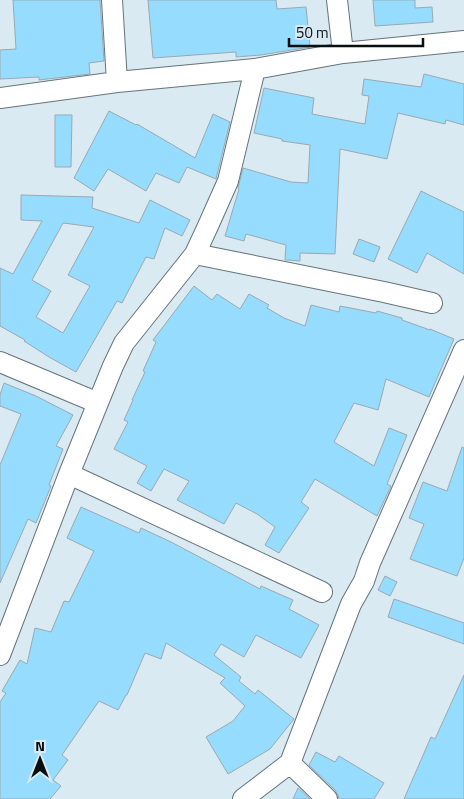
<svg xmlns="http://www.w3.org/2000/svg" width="464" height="799" font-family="'Titillium Web',sans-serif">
<rect width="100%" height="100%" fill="#daeaf3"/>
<!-- building -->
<path fill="#96dcfe" stroke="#9aa9b1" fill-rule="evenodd" d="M13,0H100L104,61L89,63L90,74L39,80V77L0,79V50L16,49Z
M148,0H276L277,9L306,7L310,47L261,55L236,57V52L153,58Z
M373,0H415V8L432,7L433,22L375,26Z
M424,74L464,84V125L446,120L445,124L398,113L387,159L340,149L335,254L300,253V261L288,260H285L286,245L246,234L244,241L225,236L239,189L238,188L243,168L291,182L308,183L310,145L282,141V139L254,133L264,88L314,98L312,114L365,124L369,96L362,95L364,79L421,87Z
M109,111L136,125L137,124L195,158L213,114L230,122L216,179L187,167L179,183L156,173L146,191L108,169L94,191L74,178Z
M55,115H72L71,167H55Z
M421,191L464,212V274L427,253L417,273L388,259Z
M21,195L93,197L92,208L139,223L150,200L190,220L182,236L165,228L154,259L146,257L122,303L117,301L76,372L49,357L24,341L25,340L0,326V268L13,274L42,221L21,220ZM63,223L94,227L68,275L90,286L63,333L36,317L51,291L32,280Z
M359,239L380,247L374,262L353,254Z
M194,286L212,300L217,294L240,309L249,294L269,305L267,308L284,318L305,326L311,305L339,312L340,306L376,313L377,311L402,318V320L430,330V329L454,339L429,397L386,379L378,410L354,403L334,442L374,466L389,428L407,435L387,484L391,486L377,516L315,479L301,502L309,508L279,553L265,545L275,527L257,514L236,503L224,524L177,500L189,481L164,469L151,491L137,483L147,466L114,449L128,422L124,420L133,400H132L145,372L143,371L156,342L153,340Z
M4,383L36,396L73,415L56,446L63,449L49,485L51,486L36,523L28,519L0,583V465L21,414L0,406V395Z
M462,447L464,448V558L457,576L410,559L424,524L409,518L423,482L447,491Z
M81,507L139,533L141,528L171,542L260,589L261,586L293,600L289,609L319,625L301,658L256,635L244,657L221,644L214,655L241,677L239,681L255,694L258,690L294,719L270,749L228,774L206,737L233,721L245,706L220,683L225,678L166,643L161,659L145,653L127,695H126L118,710L99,701L62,755L68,760L53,780L61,786L50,799H0V702L6,693L2,691L20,660L27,664L35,628L51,632L64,601L69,602L94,551L67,538Z
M385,576L397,582L390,596L378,590Z
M394,599L464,623V644L388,617Z
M464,675V799H404L431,737L435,739Z
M316,752L335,762L339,756L384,783L374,799H339L338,795L335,790L309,765Z
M298,788L310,799H293Z"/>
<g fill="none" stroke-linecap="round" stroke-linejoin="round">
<!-- minor casing -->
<g stroke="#65747b" stroke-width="22">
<path id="minor" d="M112,0L117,82
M337,0L343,53
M0,98L117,82L255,69L343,53L464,41
M195,254L384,292L432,303
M0,362L98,403
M69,474L322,592
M0,655L69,474L113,366L124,343L195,254L208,226L228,181L255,69
M290,763L327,799
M243,799L290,763L351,604L364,581L370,563L464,350"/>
</g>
<!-- minor -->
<use href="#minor" stroke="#fff" stroke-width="20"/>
</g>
<!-- north arrow -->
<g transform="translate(40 759)" stroke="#daeaf3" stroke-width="4" paint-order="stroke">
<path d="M0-4L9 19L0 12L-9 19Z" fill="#090e11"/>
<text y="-8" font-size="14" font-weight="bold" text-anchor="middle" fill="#090e11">N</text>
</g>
<!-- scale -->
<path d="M289 38v8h134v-8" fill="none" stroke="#090e11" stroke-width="2.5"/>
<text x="296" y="38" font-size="15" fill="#090e11" stroke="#daeaf3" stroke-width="4" paint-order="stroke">50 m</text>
</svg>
